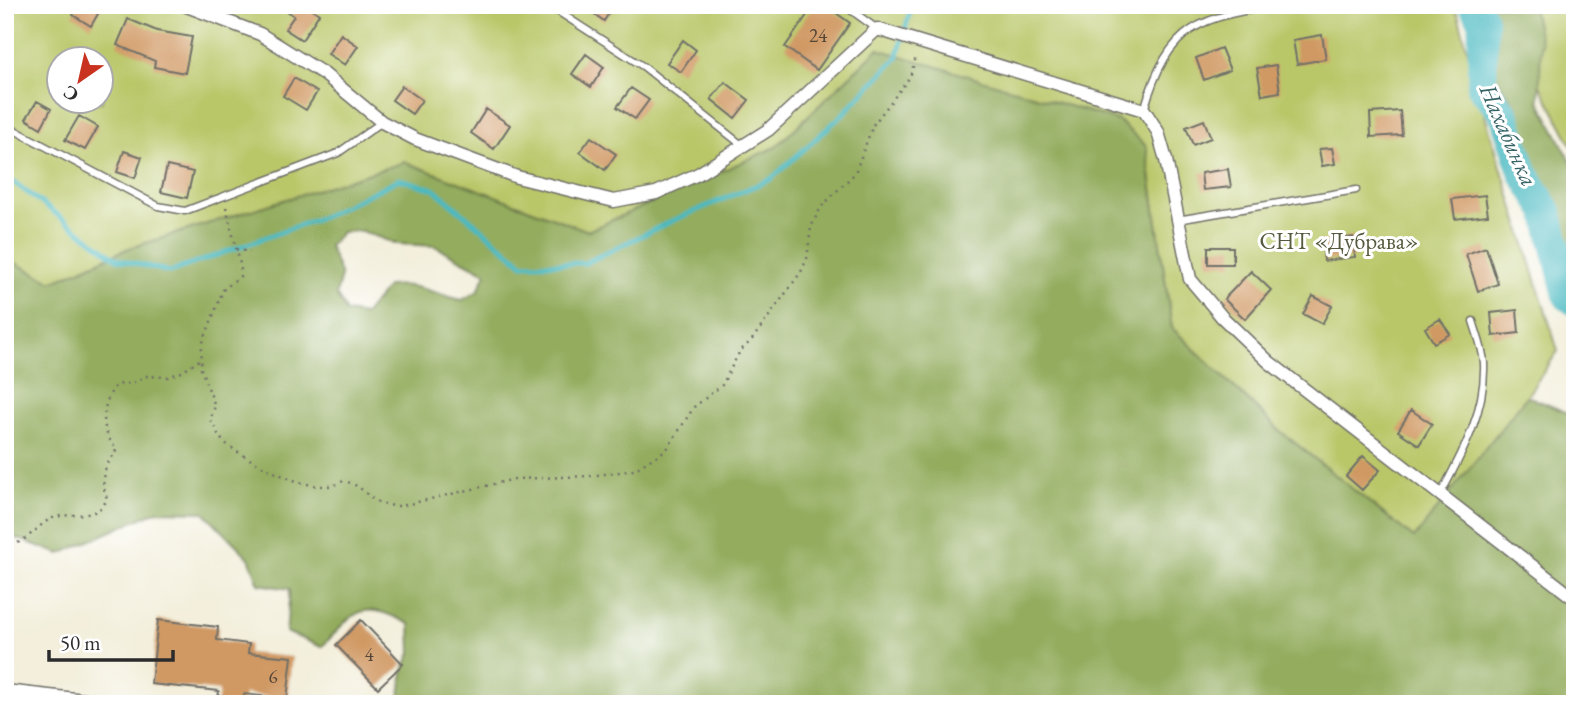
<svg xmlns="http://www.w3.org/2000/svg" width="1580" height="709" font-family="'EB Garamond',serif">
<rect width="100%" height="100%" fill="#fff"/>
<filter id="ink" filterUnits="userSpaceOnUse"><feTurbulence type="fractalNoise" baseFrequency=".0143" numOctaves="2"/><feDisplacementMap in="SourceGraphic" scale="14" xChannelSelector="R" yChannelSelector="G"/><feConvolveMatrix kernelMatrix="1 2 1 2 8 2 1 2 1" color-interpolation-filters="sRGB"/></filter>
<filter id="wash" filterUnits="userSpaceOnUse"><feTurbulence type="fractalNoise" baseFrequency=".00686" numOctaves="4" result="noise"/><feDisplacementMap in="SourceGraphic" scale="28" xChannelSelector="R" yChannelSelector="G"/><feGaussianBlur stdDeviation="1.57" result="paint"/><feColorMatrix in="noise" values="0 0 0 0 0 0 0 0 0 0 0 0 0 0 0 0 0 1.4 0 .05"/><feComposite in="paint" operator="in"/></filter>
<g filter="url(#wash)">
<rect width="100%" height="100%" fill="#f3efdc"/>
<!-- green -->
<path fill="#bac769" stroke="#72794a" stroke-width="2" fill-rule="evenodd" d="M5,5H1449L1458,14L1484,112L1558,351L1527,396L1414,539L1280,431L1172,328L1146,146L878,49L776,147L588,231L405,162L127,249L52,282L5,258ZM60,60H102V102H60Z
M1511,5H1575V151L1531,68Z"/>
<!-- forest -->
<path fill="#93ac5d" stroke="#5f6c44" stroke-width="2" fill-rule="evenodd" d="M1484,5H1532L1541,43L1539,100L1575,169V259L1541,188L1516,106L1494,75L1488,56V17Z
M878,49L1119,121L1146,146L1172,328L1280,431L1414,538L1527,396L1575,416V704H399L403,671L411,653L410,624C361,600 357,608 322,647L286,632L290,589L259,584L249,558L204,512L157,511L60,554L5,534V258L52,282L127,249L405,162L588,231L776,147ZM361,231L397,244L435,246L486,273L478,291L462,300C433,294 420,283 388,286L364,315L346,312L336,294L341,276L329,246L342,232Z"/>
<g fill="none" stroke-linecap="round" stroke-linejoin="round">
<!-- stream -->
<path stroke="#4ab9c1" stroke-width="5" d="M5,176L117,259L170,272L325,216L399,179L434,189L523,264L585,263L674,220L771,179L840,117L897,58L912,5"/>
<!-- river -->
<path stroke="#4ab9c1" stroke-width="30" d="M1473,5L1483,19L1482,87L1504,114L1524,174L1547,211L1568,296L1575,301"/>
</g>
<g id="blocks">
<!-- building -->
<path fill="#d09963" d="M78,5H103L91,26L73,15Z
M279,5H306L319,14L302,40L285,29L294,16Z
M582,5H614L604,21Z
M814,5H825L850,23L817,70L785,47Z
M128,19L157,31L192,37L185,73L154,67L155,61L117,45Z
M341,34L358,46L345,65L328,54Z
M1322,35L1326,59L1297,64L1293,40Z
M683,40L696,50L681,72L667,63Z
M1221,48L1230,70L1204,80L1196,58Z
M586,54L604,67L591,87L572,74Z
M1276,65L1280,92L1262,95L1257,68Z
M294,78L317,92L306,110L283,96Z
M725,82L749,100L735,118L711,99Z
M402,86L422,100L412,114L392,100Z
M631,88L649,100L635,119L617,107Z
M37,101L51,109L41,128L26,119Z
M486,109L510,125L494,149L471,133Z
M1400,111L1402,135L1371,137L1370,113Z
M79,116L98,127L85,150L65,140Z
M1204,120L1211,138L1193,145L1186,127Z
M591,137L616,154L605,170L580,152Z
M1332,148L1335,164L1322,166L1319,149Z
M124,151L142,157L135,178L117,172Z
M167,166L193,172L187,198L161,192Z
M1228,169L1231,187L1203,190L1201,173Z
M1485,195L1488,215L1455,219L1452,199Z
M1353,237L1355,257L1324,261L1322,241Z
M1208,247H1233V264H1208Z
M1486,247L1498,284L1478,291L1466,254Z
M1251,271L1271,290L1245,319L1224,299Z
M1313,296L1332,306L1322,324L1303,314Z
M1517,310L1519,333L1493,336L1491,313Z
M1440,319L1450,334L1434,343L1425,328Z
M1411,410L1432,424L1419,445L1398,431Z
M1363,456L1380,470L1362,490L1346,476Z
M158,620L218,627L217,640L249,644L248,653L292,657L287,699L244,694L243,704H217L219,691L151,684Z
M361,620L403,664L378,688L336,645Z"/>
</g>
</g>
<g filter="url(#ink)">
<use href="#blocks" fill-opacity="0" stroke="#717069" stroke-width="2"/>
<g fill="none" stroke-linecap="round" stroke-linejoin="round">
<!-- service casing -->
<g stroke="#717069" stroke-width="9">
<path id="service" d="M548,5L644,67L743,146
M844,5L877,29
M1144,110C1169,24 1199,17 1282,5
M5,125L158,206L185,211L338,153L382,122
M1177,220L1356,190
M1440,495C1462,454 1486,411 1484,363C1483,349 1477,334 1473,321"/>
</g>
<!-- minor casing -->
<g stroke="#717069" stroke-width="15">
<path id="minor" d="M184,5L260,34L324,74L382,122L415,139L517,177L614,201L656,193L698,174L768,130L877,29L1144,110L1158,132L1166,160L1190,279L1222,317L1269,362L1575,599
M5,691L119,704"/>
</g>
<!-- path -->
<path stroke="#717069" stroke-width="2.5" stroke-dasharray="2 5" stroke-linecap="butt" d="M226,207L241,268L240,276L223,290L202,345L201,369L215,406L210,420C215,427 219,438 225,443C249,461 316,500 343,481C370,486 364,506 401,506L515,479L590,476L634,470L667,449L694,407L722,385L740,351L751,341L801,272L807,259L811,227L821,207L855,173L873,125L910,77L916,57
M236,249L250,252
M5,538L17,543C32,537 41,521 56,517C73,512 97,521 107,499L103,485L106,466L117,449C99,431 101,404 116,385L132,383L147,376L167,377L182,372L201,359"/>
<!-- service -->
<use href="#service" stroke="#fff" stroke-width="6"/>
<!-- minor -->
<use href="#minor" stroke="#fff" stroke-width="12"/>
</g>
</g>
<g text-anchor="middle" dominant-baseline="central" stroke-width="6" stroke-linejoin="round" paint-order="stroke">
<!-- number labels -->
<g font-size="19" fill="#544639">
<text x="818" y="35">24</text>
<text x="369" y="654">4</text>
<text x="273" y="676">6</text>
</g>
<!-- park labels -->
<g font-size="23" fill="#565a3e" stroke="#fff">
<text x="1339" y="241">СНТ «Дубрава»</text>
</g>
<!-- water labels -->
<g font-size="24" font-style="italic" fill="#376467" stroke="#fff">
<text transform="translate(1509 135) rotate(66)">Нахабинка</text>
</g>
</g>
<!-- margin -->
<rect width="1580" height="709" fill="none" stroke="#fff" stroke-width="28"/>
<!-- north arrow -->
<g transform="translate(80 80) rotate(214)"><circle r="33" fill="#ffffff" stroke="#aaaaaa" stroke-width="2"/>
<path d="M0-5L12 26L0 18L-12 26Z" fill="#c8321e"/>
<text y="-10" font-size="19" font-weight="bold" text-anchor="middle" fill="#2b2b2b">С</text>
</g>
<!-- scale -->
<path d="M49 650v10h124v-10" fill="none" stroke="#2b2b2b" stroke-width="3.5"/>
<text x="60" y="650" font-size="21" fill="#2b2b2b" stroke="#ffffff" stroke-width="5" paint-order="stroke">50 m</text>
</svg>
